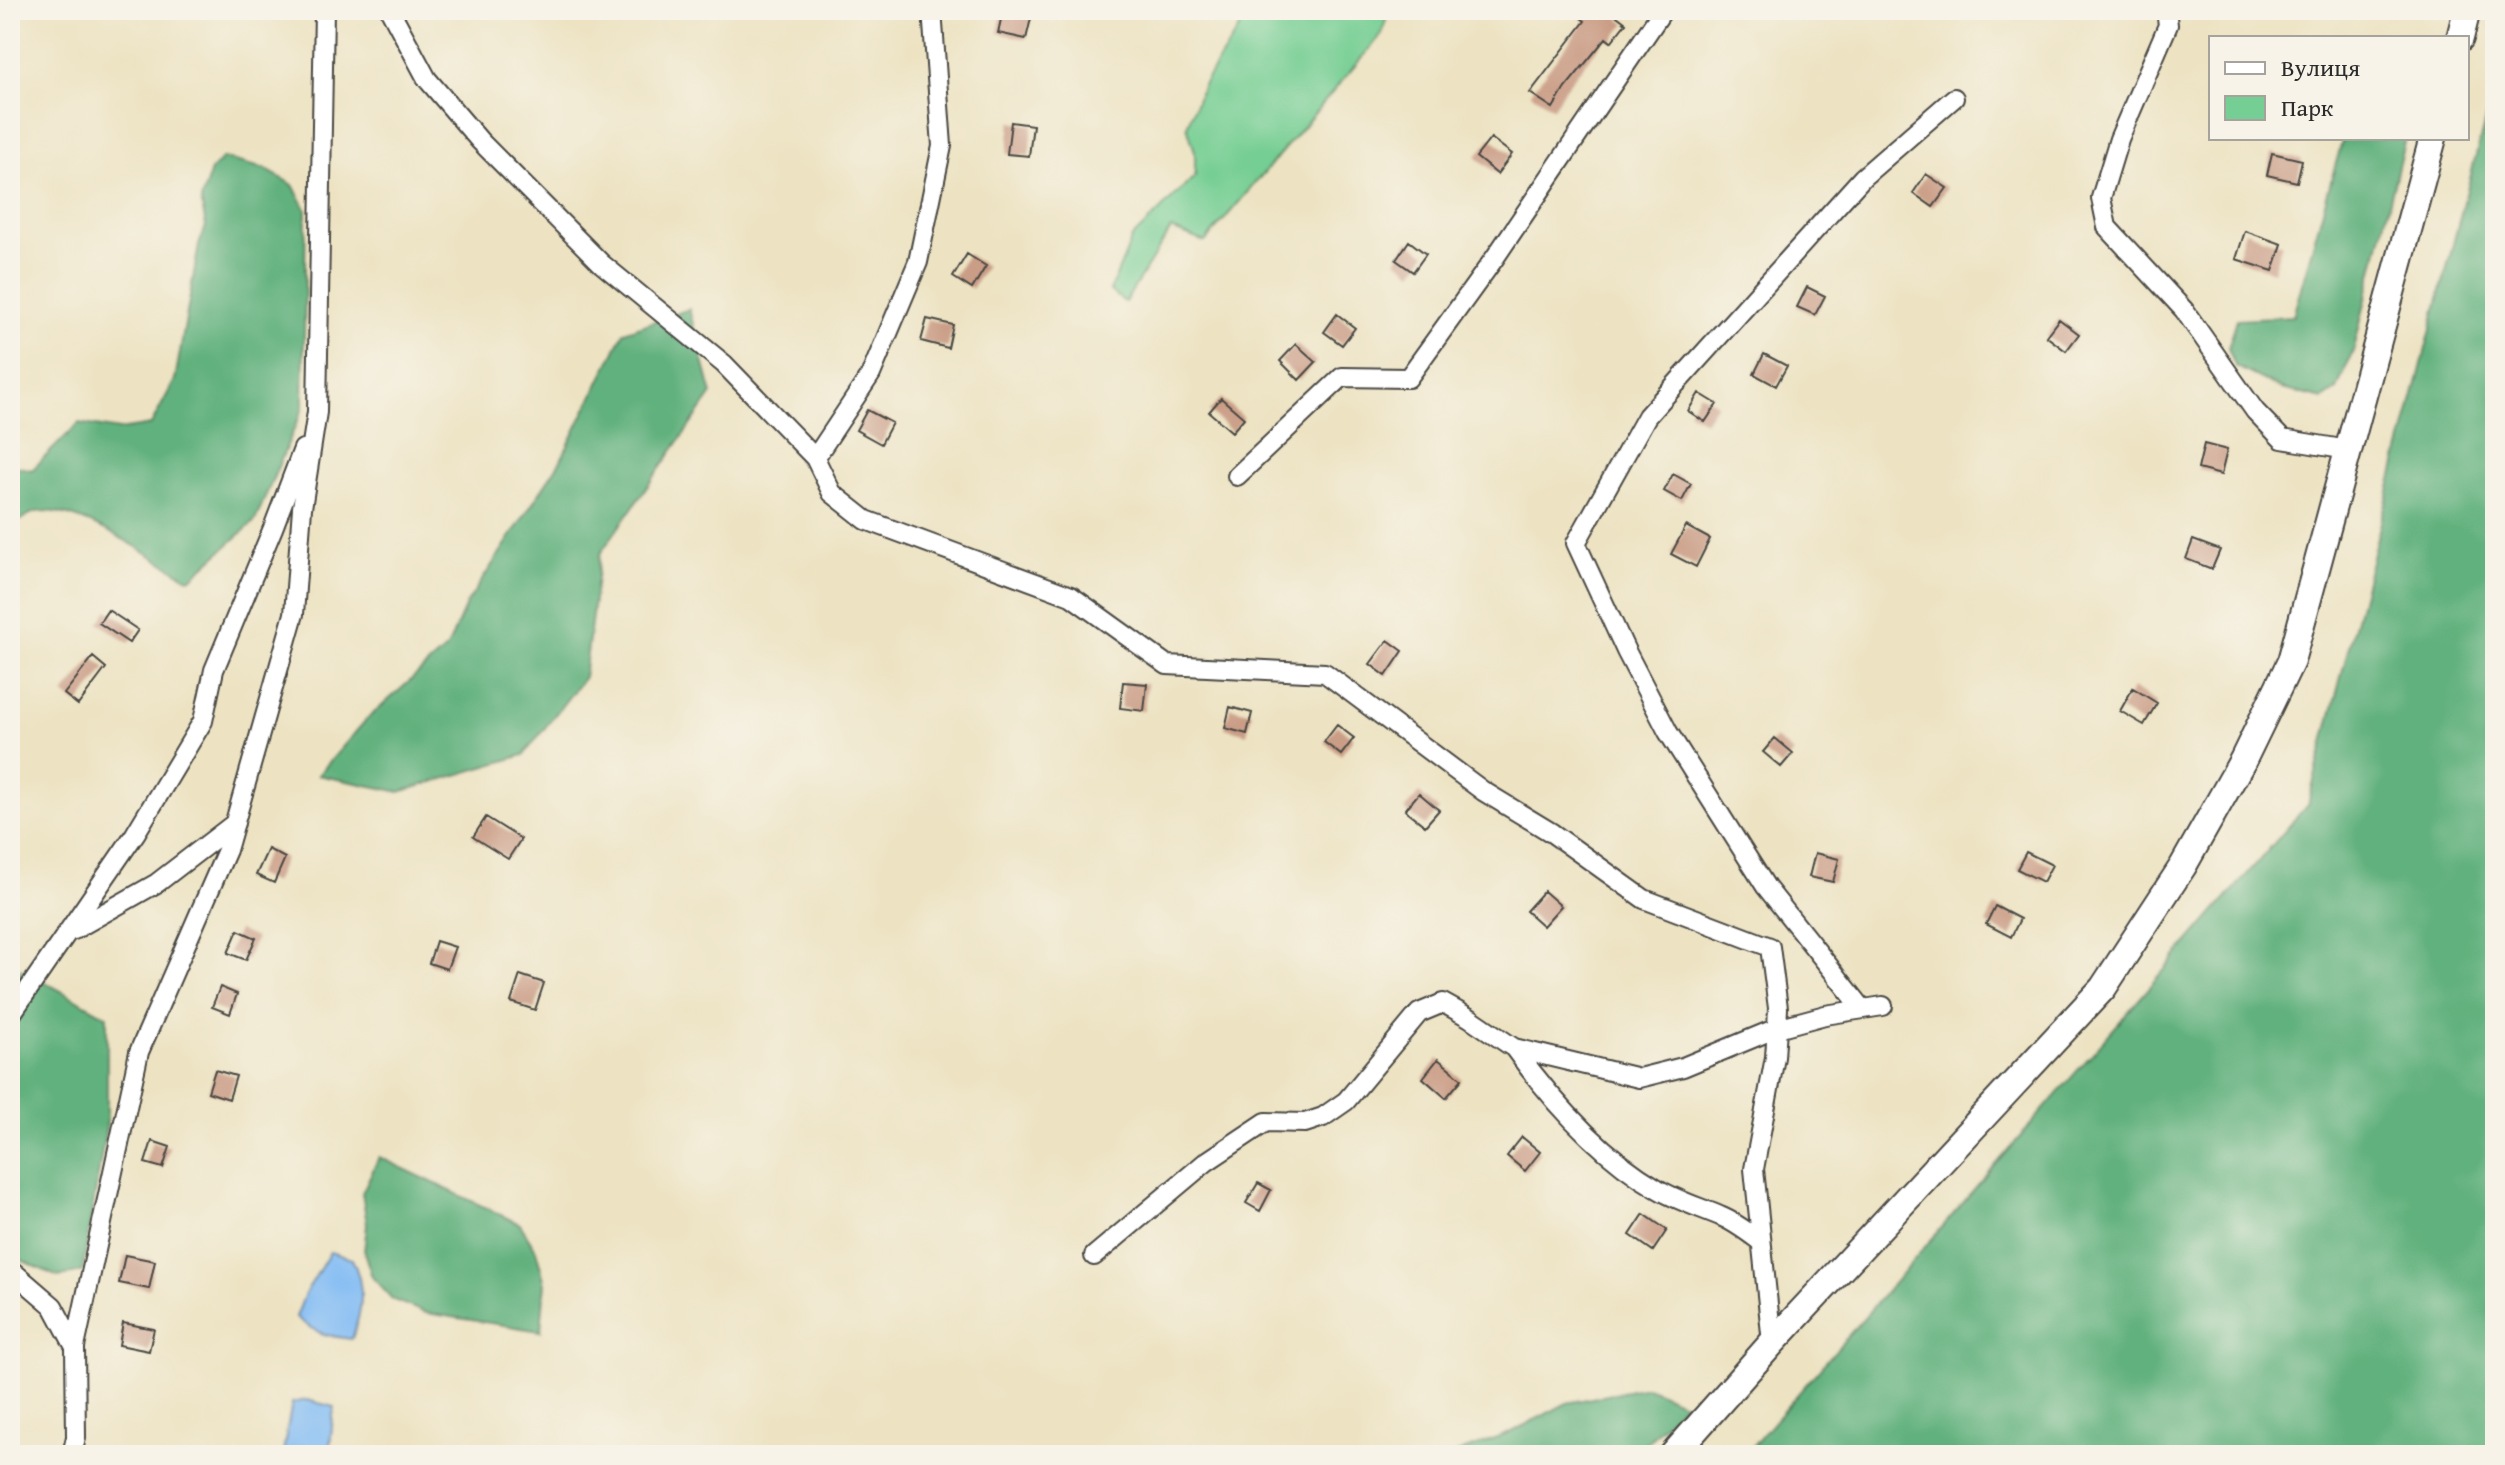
<svg xmlns="http://www.w3.org/2000/svg" width="2505" height="1465" font-family="'Gentium Book Plus',serif">
<rect width="100%" height="100%" fill="#f7f3e8"/>
<filter id="ink" filterUnits="userSpaceOnUse"><feTurbulence type="fractalNoise" baseFrequency=".0125" numOctaves="2"/><feDisplacementMap in="SourceGraphic" scale="16" xChannelSelector="R" yChannelSelector="G"/><feConvolveMatrix kernelMatrix="1 2 1 2 8 2 1 2 1" color-interpolation-filters="sRGB"/></filter>
<filter id="wash" filterUnits="userSpaceOnUse"><feTurbulence type="fractalNoise" baseFrequency=".006" numOctaves="4" result="noise"/><feDisplacementMap in="SourceGraphic" scale="32" xChannelSelector="R" yChannelSelector="G"/><feGaussianBlur stdDeviation="1.8" result="paint"/><feColorMatrix in="noise" values="0 0 0 0 0 0 0 0 0 0 0 0 0 0 0 0 0 1.4 0 .05"/><feComposite in="paint" operator="in"/></filter>
<g filter="url(#wash)">
<rect width="100%" height="100%" fill="#ede3c3"/>
<!-- green -->
<path fill="#75ce93" stroke="#507c5f" stroke-width="2" d="M1251,10H1388V12L1382,34L1205,242L1171,229L1125,302L1110,291L1132,238L1195,176V152L1187,126L1203,85Z"/>
<!-- forest -->
<path fill="#60b17d" stroke="#466e54" stroke-width="2" d="M2495,82V1455H1745L2308,804Z
M2343,138H2405L2354,349L2337,389L2323,399L2281,389L2235,366L2228,348L2237,319L2293,316Z
M223,158L265,169L293,185L306,209L303,408L255,521L190,579C155,559 77,504 36,512C27,514 17,523 10,529V465L32,470L79,423L119,430L151,425L175,380L199,245L206,226L201,200L211,170Z
M689,309L712,394L600,554L584,677L524,755L400,792L318,775L366,720L447,648L467,603L560,462L624,332Z
M21,969L107,1016V1122L82,1272L58,1277L10,1255V987Z
M379,1157L520,1224L536,1250L545,1283L541,1331L426,1313L393,1300L372,1277L364,1252L367,1224L362,1193Z
M1647,1387L1684,1403L1635,1455H1452L1510,1433L1567,1403Z"/>
<!-- water -->
<path fill="#82bcf4" stroke="#567490" stroke-width="2" d="M330,1252L352,1259C366,1287 362,1310 352,1339C326,1336 316,1334 296,1317L305,1294Z
M307,1400L334,1407L329,1455H286L283,1452L292,1403Z"/>
<g id="blocks">
<!-- building -->
<path fill="#ca9d86" d="M1003,10L1032,14L1026,39L998,33Z
M1571,10H1609L1626,23L1611,42L1606,38L1565,88L1553,108L1530,93L1585,21Z
M1011,122L1033,125L1029,156L1007,154Z
M1491,138L1512,154L1497,174L1476,157Z
M2272,153L2302,160L2297,182L2267,175Z
M1926,174L1947,188L1933,207L1913,193Z
M2245,231L2282,244L2273,271L2236,259Z
M1409,241L1426,254L1413,272L1396,260Z
M967,254L986,266L972,289L953,277Z
M1807,287L1825,296L1815,315L1797,307Z
M1337,314L1355,328L1342,345L1324,332Z
M927,319L953,325L948,348L921,341Z
M2059,319L2079,334L2066,351L2046,336Z
M1296,344L1316,362L1299,380L1280,361Z
M1764,354L1787,366L1776,386L1754,374Z
M1699,393L1717,404L1705,422L1688,411Z
M1221,398L1244,418L1232,432L1209,412Z
M867,410L892,423L881,444L856,430Z
M2204,444L2227,450L2221,475L2198,469Z
M1673,474L1691,484L1682,501L1664,491Z
M1686,526L1710,539L1696,567L1671,554Z
M2193,540L2220,550L2212,569L2186,559Z
M108,610L138,630L129,643L99,623Z
M1388,640L1403,651L1386,676L1370,664Z
M93,657L106,668L78,705L64,694Z
M1123,682L1147,684L1144,711L1120,708Z
M2133,688L2157,703L2144,725L2120,711Z
M1230,707L1252,713L1247,734L1225,728Z
M1337,725L1354,738L1341,755L1324,742Z
M1775,738L1793,753L1781,767L1763,752Z
M1419,793L1439,810L1425,826L1405,810Z
M486,817L521,839L508,859L473,837Z
M268,849L285,858L274,883L256,875Z
M2026,852L2052,865L2043,882L2017,869Z
M1815,853L1839,859L1833,882L1809,877Z
M1544,891L1561,906L1543,926L1526,911Z
M1995,906L2020,919L2011,937L1986,924Z
M238,930L256,938L246,960L228,953Z
M436,941L455,947L447,969L429,963Z
M520,975L544,983L535,1010L511,1002Z
M220,987L237,994L230,1014L212,1007Z
M1438,1059L1462,1079L1446,1098L1423,1078Z
M215,1070L236,1076L229,1099L208,1092Z
M1522,1137L1540,1152L1525,1171L1507,1156Z
M152,1141L170,1147L163,1168L145,1163Z
M1258,1183L1271,1190L1260,1211L1246,1203Z
M1644,1214L1667,1230L1653,1251L1630,1235Z
M125,1255L155,1261L149,1289L119,1283Z
M123,1323L154,1329L149,1351L119,1345Z"/>
</g>
</g>
<g filter="url(#ink)">
<use href="#blocks" fill-opacity="0" stroke="#484742" stroke-width="2"/>
<g fill="none" stroke-linecap="round" stroke-linejoin="round">
<!-- street casing -->
<g stroke="#484742" stroke-width="22">
<path id="street" d="M390,10L427,79L480,141L602,264L724,364L815,458
M932,10L942,146L918,262L871,374L815,458L832,493L866,520L1071,596L1167,665L1325,673L1483,791L1552,833L1644,899L1770,947L1778,1008L1777,1028L1775,1057L1754,1169L1772,1343
M2166,10L2168,25L2119,139L2101,198L2107,227L2184,310L2255,411L2282,439L2348,450
M1237,476L1342,377L1408,378L1494,259L1663,10
M74,930L157,883L235,823
M1863,1009L1766,887L1668,732L1626,651L1576,543L1647,416L1863,177L1954,98
M10,1016L135,834L203,721L214,670L273,528L303,449
M1514,1048C1552,1101 1601,1156 1658,1189C1678,1201 1699,1207 1720,1216C1735,1222 1749,1233 1761,1242
M1094,1256L1206,1162L1266,1122L1305,1123L1323,1117L1346,1101L1419,1013L1443,1003L1470,1018L1514,1048L1639,1078L1683,1067L1777,1028L1825,1015L1883,1006
M10,1269L53,1306L75,1347
M72,1455L76,1437L75,1347L139,1052L227,850L294,614L302,508L317,412L324,10"/>
</g>
<!-- secondary casing -->
<g stroke="#484742" stroke-width="30">
<path id="secondary" d="M2460,38L2467,10
M1673,1455L1772,1343L2103,988L2183,866L2243,760L2291,661L2433,138"/>
</g>
<!-- street -->
<use href="#street" stroke="#fff" stroke-width="18"/>
<!-- secondary -->
<use href="#secondary" stroke="#fff" stroke-width="26"/>
</g>
</g>
<!-- margin -->
<rect width="2505" height="1465" fill="none" stroke="#f7f3e8" stroke-width="40"/>
<!-- legend -->
<rect x="2209" y="36" width="260" height="104" fill="#f7f3e8" stroke="#a5a39c" stroke-width="2"/>
<rect x="2225" y="62" width="40" height="12" fill="#ffffff" stroke="#a5a39c" stroke-width="2"/>
<text x="2281" y="76" font-size="24" fill="#2b2b2b">Вулиця</text>
<rect x="2225" y="96" width="40" height="24" fill="#75ce93" stroke="#a5a39c" stroke-width="2"/>
<text x="2281" y="116" font-size="24" fill="#2b2b2b">Парк</text>
</svg>
